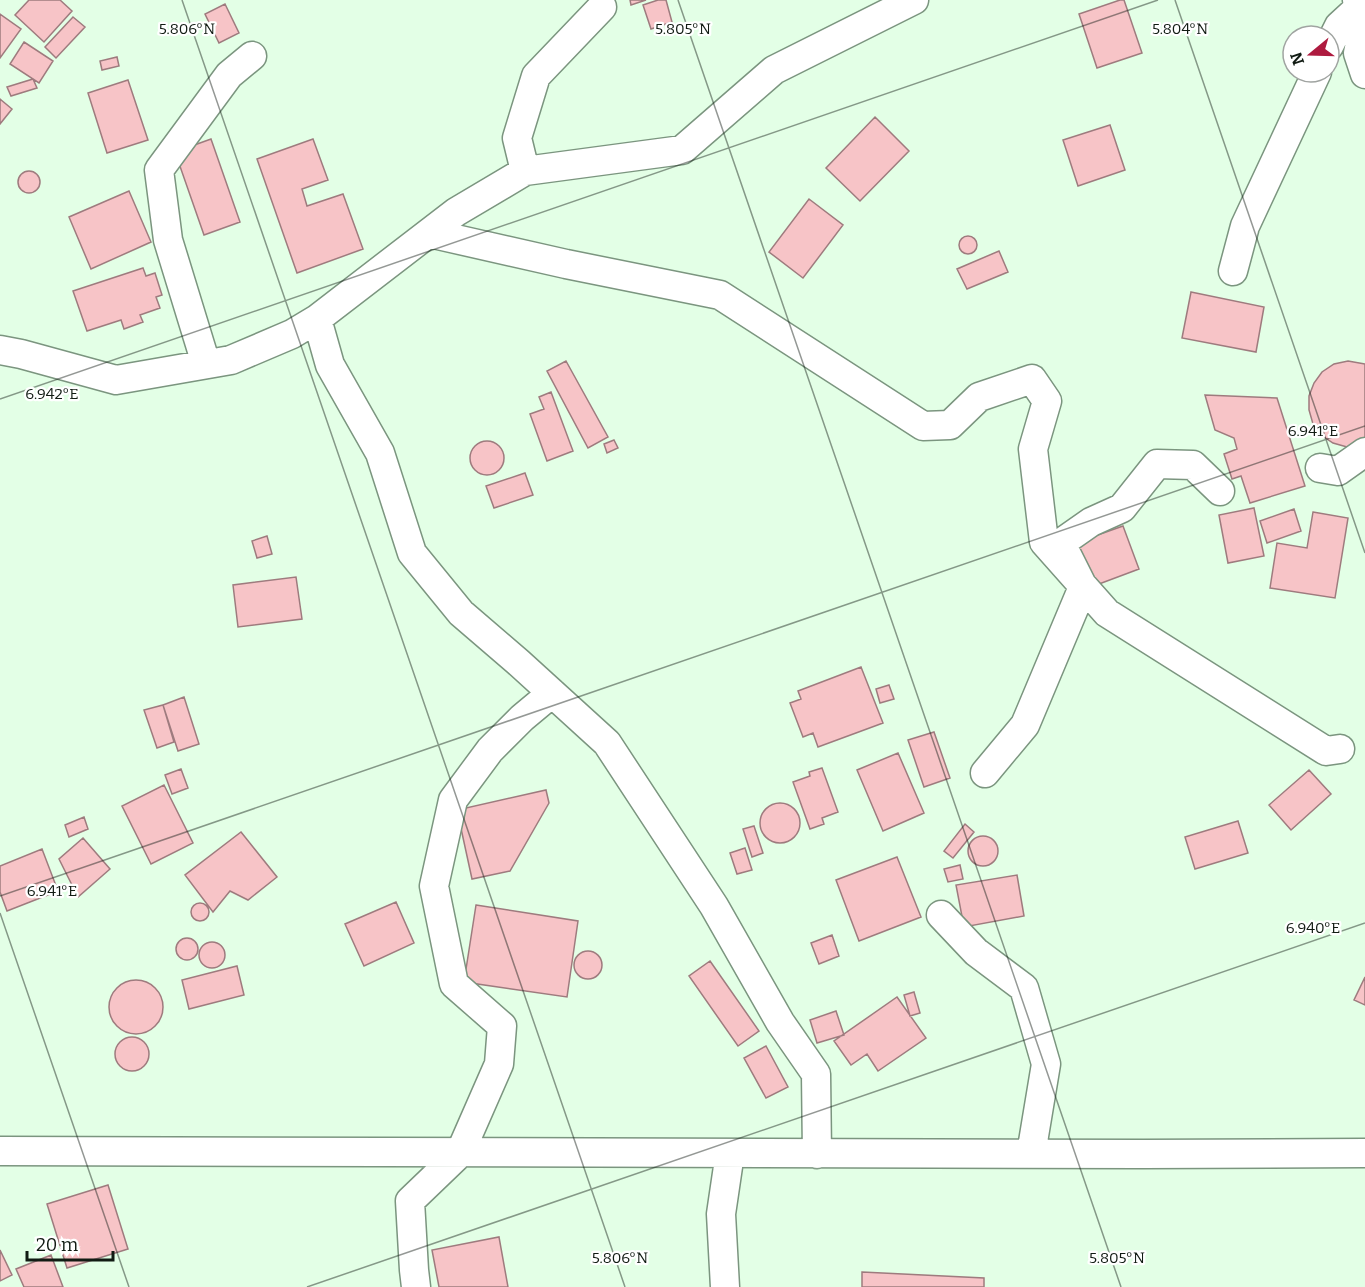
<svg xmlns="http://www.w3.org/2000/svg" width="1365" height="1287" font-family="Bitter,serif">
<rect width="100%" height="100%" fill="#e3ffe6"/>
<!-- building -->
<path fill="#f7c4c7" stroke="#9e7b7e" stroke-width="1.5" d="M29,0H60L72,11L44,42L15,15Z
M630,0H646L631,5Z
M658,0H666L672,22L651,29L643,5Z
M1120,0H1124L1142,53L1097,68L1079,14Z
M225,4L239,33L219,43L205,14Z
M0,14L21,29L0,58Z
M73,17L85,27L56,58L45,47Z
M24,42L53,61L39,83L10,64Z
M117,57L119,66L102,70L100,61Z
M33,79L37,88L11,96L7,87Z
M128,80L148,140L107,153L88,93Z
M0,99L12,109L0,124Z
M875,117L909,151L860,201L826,168Z
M1110,125L1125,170L1078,186L1063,140Z
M211,139L240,222L204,235L175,152Z
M313,139L328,180L302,189L307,206L343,194L363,249L297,273L257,159Z
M18 182a11 11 0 1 1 22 0a11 11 0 1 1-22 0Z
M129,191L151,242L91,269L69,217Z
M809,199L843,225L803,278L769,252Z
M959 245a9 9 0 1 1 18 0a9 9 0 1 1-18 0Z
M999,251L1008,272L967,289L957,269Z
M143,268L146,276L155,273L162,295L156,297L160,308L140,315L143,322L124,329L121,320L87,331L73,291Z
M1191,292L1264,307L1256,352L1182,338Z
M566,361L608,437L588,448L547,371Z
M1348,361L1365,364V444L1361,446L1347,447L1333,443L1321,435L1313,424L1309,410V396L1314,383L1322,372L1334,364Z
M551,392L573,451L547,461L530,414L544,409L539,397Z
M1205,395L1277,398L1305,486L1250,503L1241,476L1232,479L1224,454L1237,449L1234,438L1215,430Z
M614,440L618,448L607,453L604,444Z
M470 458a17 17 0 1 1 34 0a17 17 0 1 1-34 0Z
M525,473L533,495L494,508L486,486Z
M1254,508L1264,556L1228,563L1219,515Z
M1294,509L1301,531L1267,543L1260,521Z
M1313,512L1348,518L1335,598L1270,588L1277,543L1307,548Z
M1123,526L1139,569L1091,587L1075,543Z
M267,536L272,554L257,558L252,541Z
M296,577L302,619L238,627L233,585Z
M861,667L883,723L818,747L813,733L803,737L790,703L801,699L798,691Z
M889,685L894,699L880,703L876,689Z
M184,697L199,744L178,751L163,705Z
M163,705L174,742L157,748L144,710Z
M934,732L950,778L924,787L908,740Z
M898,753L924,813L883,831L857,770Z
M822,768L838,812L822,818L824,824L810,829L793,782L810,776L809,772Z
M181,769L188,788L172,794L165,775Z
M1309,770L1331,794L1291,830L1269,805Z
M164,785L193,843L151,864L122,806Z
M546,790L549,803L510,871L472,879L457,810Z
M760 823a20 20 0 1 1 40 0a20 20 0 1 1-40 0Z
M84,817L88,829L69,837L65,825Z
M1238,821L1248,853L1195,869L1185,837Z
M965,824L974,832L953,858L944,851Z
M754,826L763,853L752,857L743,829Z
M241,832L277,877L248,900L230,891L213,912L185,875Z
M968 851a15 15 0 1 1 30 0a15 15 0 1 1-30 0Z
M83,838L110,869L78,897L59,859Z
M745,848L752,870L737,874L730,853Z
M42,849L58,891L7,911L0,892V866Z
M897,857L921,917L859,941L836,880Z
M960,865L963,879L948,882L944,869Z
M1017,875L1024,916L964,927L956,885Z
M396,902L414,943L364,966L345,924Z
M191 912a9 9 0 1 1 18 0a9 9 0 1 1-18 0Z
M476,905L578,921L567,997L464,982Z
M832,935L839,956L819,964L811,943Z
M176 949a11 11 0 1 1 22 0a11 11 0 1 1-22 0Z
M199 955a13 13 0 1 1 26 0a13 13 0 1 1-26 0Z
M574 965a14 14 0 1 1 28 0a14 14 0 1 1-28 0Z
M710,961L759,1031L738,1046L689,976Z
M237,966L244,995L189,1009L182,980Z
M1365,977V1005L1354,1000Z
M109 1007a27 27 0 1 1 54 0a27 27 0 1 1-54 0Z
M914,992L920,1013L910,1016L904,995Z
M897,997L926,1038L878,1071L867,1054L851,1065L834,1041Z
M836,1011L844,1035L817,1043L810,1020Z
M115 1054a17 17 0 1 1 34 0a17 17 0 1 1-34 0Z
M766,1046L788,1087L766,1098L744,1058Z
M108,1185L128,1249L67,1268L47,1204Z
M499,1237L508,1287H439L432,1250Z
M0,1250L12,1275L0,1281Z
M51,1255L63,1287H24L16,1269Z
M862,1272L984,1278V1287H862Z"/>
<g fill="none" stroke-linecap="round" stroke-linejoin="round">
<!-- street casing -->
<g stroke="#7b957f" stroke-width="31">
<path id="street" d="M1357,0L1363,4V29L1358,53L1365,74
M1329,46L1339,26L1365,2
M525,171L682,150L774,70L914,0
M429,233L566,264L720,295L923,426L950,425L979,397L1032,379L1047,401L1033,449L1044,542L1107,613L1326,751L1340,749
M1233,271L1245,226L1317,72
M317,319L456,212L525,171L517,138L536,76L602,7
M0,350L21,354L116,380L231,360L292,334L317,319L330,365L380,453L412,553L461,613L518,662L607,743L714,906L780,1022L816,1074L817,1154
M206,364L168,240L159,170L229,75L252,56
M1320,468L1338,471L1365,452
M985,773L1025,725L1083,587L1061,543L1091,522L1122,508L1157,464L1193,465L1220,491
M941,915L976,952L1024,988L1046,1064L1031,1154
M0,1151L1143,1154L1365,1153
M416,1287L414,1270L410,1201L460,1153L499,1064L502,1026L454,984L434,886L453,800L490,750L522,718L552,693
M725,1287L721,1214L730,1153"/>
</g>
<!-- street -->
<use href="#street" stroke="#fff" stroke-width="28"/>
</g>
<!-- ticks -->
<path fill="none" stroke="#111b13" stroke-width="1.5" stroke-opacity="0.45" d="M182,0L625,1287M678,0L1121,1287M1175,0L1365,553M0,399L1158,0M0,896L1365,426M0,913L129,1287M307,1287L1365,923"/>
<g font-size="15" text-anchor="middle" fill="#111b13" stroke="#fff" stroke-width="4.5" stroke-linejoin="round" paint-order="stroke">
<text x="187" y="34">5.806°N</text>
<text x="683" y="34">5.805°N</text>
<text x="1180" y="34">5.804°N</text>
<text x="52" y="399">6.942°E</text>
<text x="1313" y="436">6.941°E</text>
<text x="52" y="896">6.941°E</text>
<text x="1313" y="933">6.940°E</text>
<text x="620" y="1263">5.806°N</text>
<text x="1117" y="1263">5.805°N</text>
</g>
<!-- north arrow -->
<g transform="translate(1311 54) rotate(251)"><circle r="28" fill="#ffffff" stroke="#a0a4a1" stroke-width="1.5"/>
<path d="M0-4.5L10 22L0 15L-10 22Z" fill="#ae1a3f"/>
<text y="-9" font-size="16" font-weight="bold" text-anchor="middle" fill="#111b13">N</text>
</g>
<!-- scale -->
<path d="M27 1251v9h86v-9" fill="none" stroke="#111b13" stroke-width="3"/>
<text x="36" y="1251" font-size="18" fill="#111b13" stroke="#ffffff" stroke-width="4.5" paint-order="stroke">20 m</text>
</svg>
